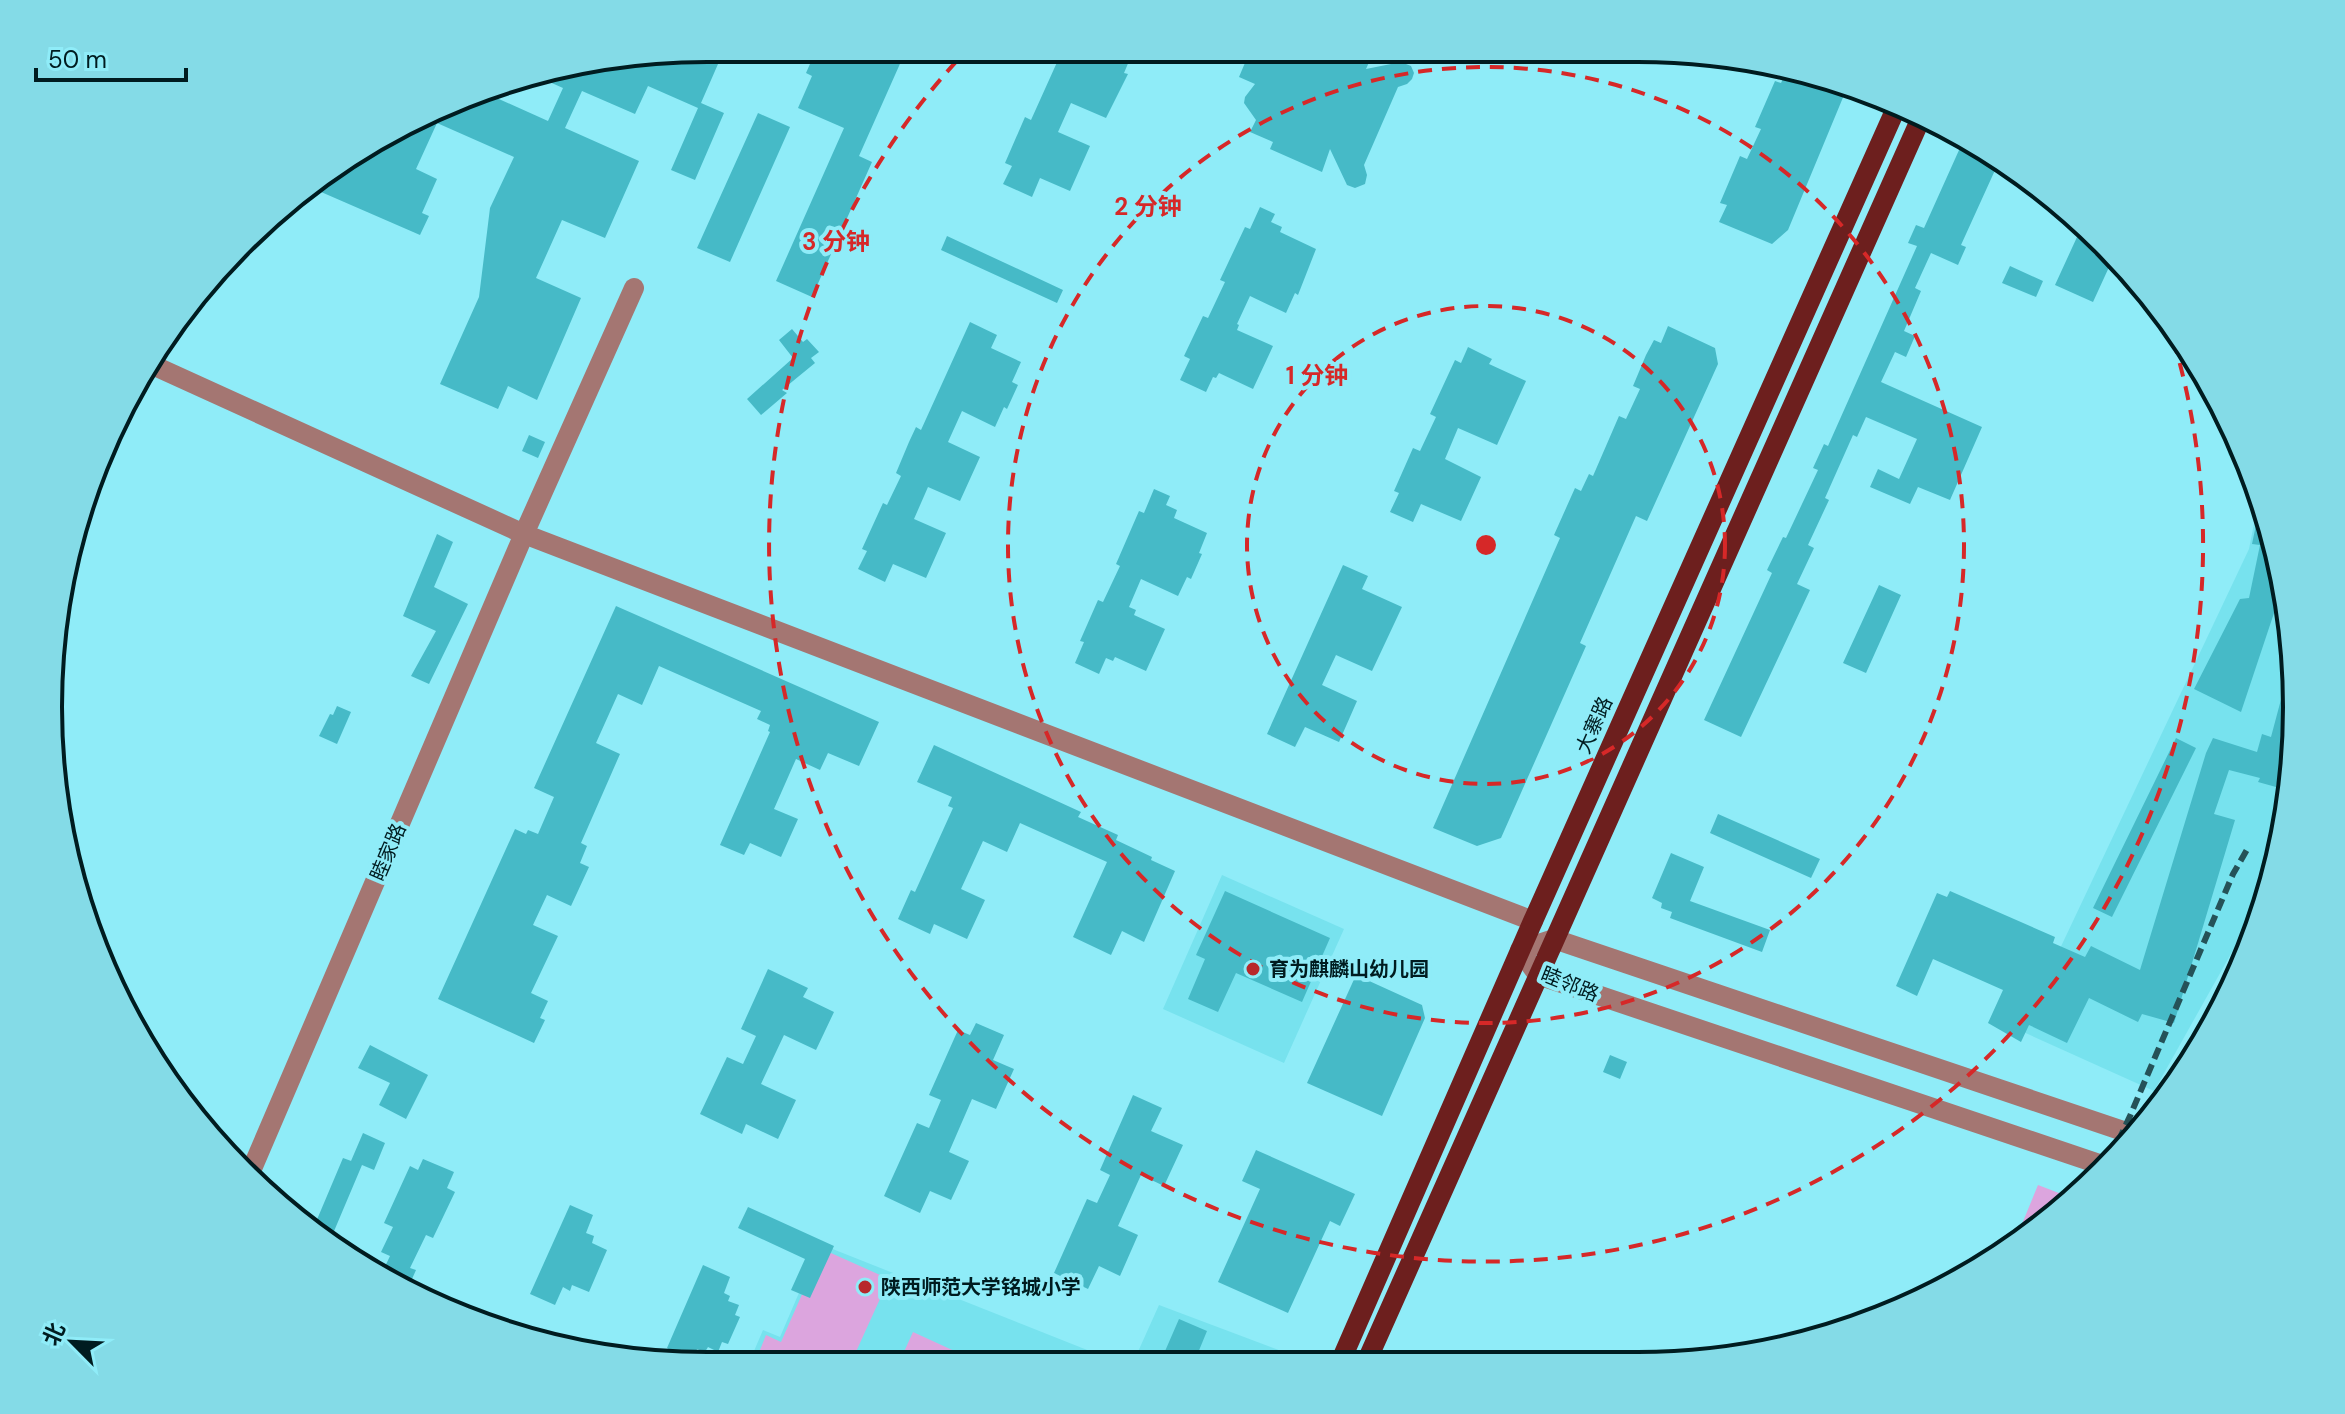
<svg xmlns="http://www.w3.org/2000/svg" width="2345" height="1414" font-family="'DM Sans','Noto Sans SC',sans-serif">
<rect width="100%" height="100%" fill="#8fecf8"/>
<!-- built -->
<path fill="#77e2ee" d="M2231,426L2247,455L2284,579L2297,707L2284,836L2270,884L2154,1091L2021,1031L2249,549L2254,524V484L2228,454Z
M1222,875L1344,929L1284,1063L1163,1009Z
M820,1244L1125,1365H748L763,1330L780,1337Z
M1159,1305L1313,1363L1132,1365Z"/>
<!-- green -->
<path fill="#dca5de" d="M2038,1185L2072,1198L2015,1241Z
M822,1249L889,1279L850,1365H754L766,1335L781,1342Z
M913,1332L985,1365H898Z"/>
<!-- building -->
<path fill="#46bac7" d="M707,48H725L701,103L724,113L695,180L671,170L698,108L648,86L635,114L582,91L565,128L639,161L605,238L562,220L536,278L581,298L537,400L508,386L498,409L440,384L479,297L490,208L514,157L437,123L416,169L437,179L422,213L429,216L420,235L305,185L481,91L548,121L563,88L536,76Z
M817,48H907L859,156L872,162L812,297L776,281L844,128L798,108L812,76L806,73Z
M1063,49H1119L1132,54L1124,73L1128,74L1106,118L1071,103L1058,132L1090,146L1070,191L1040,178L1032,197L1003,184L1012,166L1005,163L1025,117L1031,120Z
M1268,49H1375L1366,69L1401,62L1411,66L1414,73L1412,79L1407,84L1398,87L1364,165L1367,175L1365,184L1355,188L1347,185L1330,149L1322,172L1270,149L1273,142L1250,132L1256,120L1244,103L1245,97L1255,84L1239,77L1250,51L1267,58Z
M1787,70L1849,83L1788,230L1772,244L1719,222L1727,205L1720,203L1740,156L1747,159L1761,129L1755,127L1775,81L1781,83Z
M758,113L790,127L730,262L697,248Z
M1964,139L2001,157L1961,245L1966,247L1958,265L1931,253L1915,288L1921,291L1904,331L1915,336L1906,357L1895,352L1881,382L1982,427L1950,500L1918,487L1910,504L1870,487L1878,469L1899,479L1917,439L1866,417L1857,437L1853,435L1825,498L1829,500L1808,545L1814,548L1797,584L1810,590L1741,737L1704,720L1772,573L1767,570L1783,537L1786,538L1818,470L1813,468L1824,444L1828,446L1917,246L1908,243L1916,225L1924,228Z
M1260,207L1275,214L1271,222L1282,227L1280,232L1316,249L1298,295L1295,293L1286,313L1250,296L1237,324L1239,325L1237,330L1273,346L1253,389L1219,373L1216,378L1213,377L1206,392L1180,380L1190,359L1184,356L1203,316L1208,318L1225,282L1220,280L1245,227L1250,229Z
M2083,224L2104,241L2115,254L2093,302L2055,285Z
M947,236L1063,290L1057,303L941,250Z
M2010,266L2043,281L2036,297L2002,283Z
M970,322L997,335L991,348L1021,362L1012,382L1018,385L1007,409L1004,407L995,427L962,411L948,442L980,457L960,501L928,487L914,519L946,533L926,578L893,564L885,582L858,569L867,551L862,549L883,503L887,505L901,476L896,473L909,442L916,427L921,430Z
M1668,326L1715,348L1718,364L1647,521L1636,516L1580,643L1586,646L1501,838L1477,846L1433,828L1560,538L1554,535L1575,488L1581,491L1589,474L1593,476L1619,416L1626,419L1640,389L1633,386L1646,355L1654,340L1661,343Z
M792,329L803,342L807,339L819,352L811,358L815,363L782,390L787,393L761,415L747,399L793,358L779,340Z
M1468,347L1492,359L1489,364L1526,381L1497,445L1458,428L1445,459L1481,477L1461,521L1421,504L1413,522L1390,512L1399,493L1394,491L1413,448L1420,451L1436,417L1430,414L1455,360L1461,363Z
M529,435L545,442L538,458L522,451Z
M1154,489L1170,496L1166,505L1177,510L1174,518L1207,533L1199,553L1202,554L1191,579L1187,577L1178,596L1141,579L1129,607L1136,610L1134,615L1165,629L1146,671L1115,657L1113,661L1106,658L1099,674L1075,663L1084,642L1080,641L1098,600L1103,602L1120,566L1116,564L1139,511L1144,513Z
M2261,501L2285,580L2280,604H2277L2241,712L2194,689L2240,599L2249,598L2260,545L2252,544Z
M437,534L453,542L434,587L468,604L429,684L411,676L436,631L403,616Z
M1343,565L1368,576L1362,589L1402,607L1372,671L1336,655L1322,685L1357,701L1339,742L1305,727L1295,747L1267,734Z
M1879,585L1901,595L1866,673L1843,663Z
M616,606L879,722L859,766L828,753L820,770L796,759L774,809L798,819L781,857L750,843L744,855L720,845L770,732L768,731L770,725L757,719L761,711L659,666L642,705L618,694L596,743L620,754L581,843L587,846L580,863L589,867L571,906L547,895L533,925L558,936L531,993L548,1001L540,1018L545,1020L534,1043L438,999L515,829L526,834L528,830L538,834L554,797L534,788Z
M2291,662H2293L2296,715H2294L2276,787L2258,782L2260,778L2229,770L2214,814L2235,820L2174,1023L2142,1014L2138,1022L2089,998L2067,1043L2029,1025L2021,1042L1988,1023L2003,990L1933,959L1917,996L1896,986L1937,893L1947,897L1950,891L2055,937L2053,943L2085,957L2091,946L2140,970L2206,753L2213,738L2257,752L2262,734L2271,737Z
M337,706L351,712L337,744L319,736L330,714L333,715Z
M2176,738L2196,748L2112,917L2093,908Z
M934,745L1081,812L1078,817L1118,835L1116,840L1152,857L1151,860L1175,871L1144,942L1122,931L1111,955L1073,937L1107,862L1020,823L1007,852L983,841L961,889L985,900L967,939L934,924L930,934L898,919L911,890L915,892L953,808L948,806L952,797L917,782Z
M1718,814L1820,859L1811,878L1710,833Z
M1671,853L1704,867L1690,901L1770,930L1762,952L1670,918L1672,912L1661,908L1662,903L1652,898Z
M1225,891L1330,938L1302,1002L1236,973L1218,1012L1188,999L1205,959L1196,955Z
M768,969L808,988L803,997L834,1012L816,1050L784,1035L761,1084L796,1100L778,1139L746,1124L742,1134L700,1114L727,1057L743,1064L756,1036L741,1029Z
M1356,975L1422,1005L1425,1018L1382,1116L1307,1083Z
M976,1023L1004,1035L993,1060L1014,1069L996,1109L972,1099L949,1152L969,1161L951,1200L930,1191L920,1213L884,1196L917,1123L929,1128L941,1100L929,1095L958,1030L970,1035Z
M370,1045L428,1075L406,1119L379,1105L390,1083L358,1068Z
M1610,1055L1627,1062L1620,1079L1603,1072Z
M1133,1095L1162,1108L1151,1131L1183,1145L1164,1186L1141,1175L1118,1226L1138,1235L1120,1276L1099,1266L1088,1289L1054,1273L1087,1199L1097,1203L1110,1175L1100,1170Z
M363,1133L385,1143L374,1170L362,1165L329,1243L313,1229L343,1158L354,1162L351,1161Z
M1256,1150L1355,1194L1340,1226L1330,1221L1288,1313L1218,1282L1260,1189L1242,1181Z
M423,1159L454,1172L447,1188L455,1192L433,1238L426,1235L410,1268L416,1270L408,1288L381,1275L390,1256L381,1252L393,1227L384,1223L410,1166L418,1170Z
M570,1205L593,1215L586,1233L594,1236L592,1243L607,1250L589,1292L572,1285L570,1291L563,1287L555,1305L530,1294Z
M748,1207L834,1246L810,1298L791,1290L805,1259L738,1228Z
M703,1265L730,1277L724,1293L730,1296L728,1301L739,1305L735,1315L740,1317L728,1344L722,1342L718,1352L708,1347L705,1352L697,1349L691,1365L668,1354L670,1350L667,1348Z
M1179,1319L1207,1331L1193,1365H1159Z"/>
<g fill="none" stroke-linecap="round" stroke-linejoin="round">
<!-- minor -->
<path stroke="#a47672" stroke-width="20" d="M148,363L524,534L1533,921
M2108,1167L1538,975L1520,950L1554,939L2135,1135
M251,1171L524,534L634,288"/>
<!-- major -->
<path stroke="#6d1f1e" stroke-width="20" d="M1339,1365L1533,921L1897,106
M1365,1365L1921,118"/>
<!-- rail -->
<path stroke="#255258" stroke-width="6" stroke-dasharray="12 6" stroke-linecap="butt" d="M2103,1174L2130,1116L2233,874L2248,848"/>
</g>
<!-- distance rings -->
<g fill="none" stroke="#d62828" stroke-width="4" stroke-dasharray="14 10">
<circle cx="1486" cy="545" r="239"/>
<circle cx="1486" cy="545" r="478"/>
<path d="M2166 317A717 717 0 1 1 966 51"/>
</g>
<!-- markers -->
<g fill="#b8282b" stroke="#8fecf8" stroke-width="3">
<circle cx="1253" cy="969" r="8"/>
<circle cx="865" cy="1287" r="8"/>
</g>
<g text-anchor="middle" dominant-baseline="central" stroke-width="8" stroke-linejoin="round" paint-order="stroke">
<!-- street labels -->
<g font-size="20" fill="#001c20" stroke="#8fecf8">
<text transform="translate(1594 725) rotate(-66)">大寨路</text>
<text transform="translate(388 852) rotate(-67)">睦家路</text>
<text transform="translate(1570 984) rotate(22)">睦邻路</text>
</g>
<!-- poi labels -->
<g font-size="20" font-weight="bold" fill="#001c20" stroke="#8fecf8" text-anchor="start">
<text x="1269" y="969">育为麒麟山幼儿园</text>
<text x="881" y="1287">陕西师范大学铭城小学</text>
</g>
</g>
<!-- crop -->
<path d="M0 0H2345V1414H0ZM707 62H1638A645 645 0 0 1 2283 707V707A645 645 0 0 1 1638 1352H707A645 645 0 0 1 62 707V707A645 645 0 0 1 707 62Z" fill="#84dbe7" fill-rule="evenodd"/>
<path fill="none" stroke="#001c20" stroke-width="4" d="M707 62H1638A645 645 0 0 1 2283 707V707A645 645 0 0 1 1638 1352H707A645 645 0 0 1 62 707V707A645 645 0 0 1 707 62Z"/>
<circle cx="1486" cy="545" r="12" fill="#d62828" stroke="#8fecf8" stroke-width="4"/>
<g font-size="24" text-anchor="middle" font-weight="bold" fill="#d62828" stroke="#8fecf8" stroke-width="8" stroke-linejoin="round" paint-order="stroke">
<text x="1148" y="215">2 分钟</text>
<text x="836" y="250">3 分钟</text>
<text x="1317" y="384">1 分钟</text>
</g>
<!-- north arrow -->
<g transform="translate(72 1342) rotate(294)" stroke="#8fecf8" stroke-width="6" paint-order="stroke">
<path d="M0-6L14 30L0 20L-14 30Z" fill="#001c20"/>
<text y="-12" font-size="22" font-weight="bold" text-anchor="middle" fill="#001c20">北</text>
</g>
<!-- scale -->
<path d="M36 68v12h150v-12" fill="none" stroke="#001c20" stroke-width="4"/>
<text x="48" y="68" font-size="24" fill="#001c20" stroke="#8fecf8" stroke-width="6" paint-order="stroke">50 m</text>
</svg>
